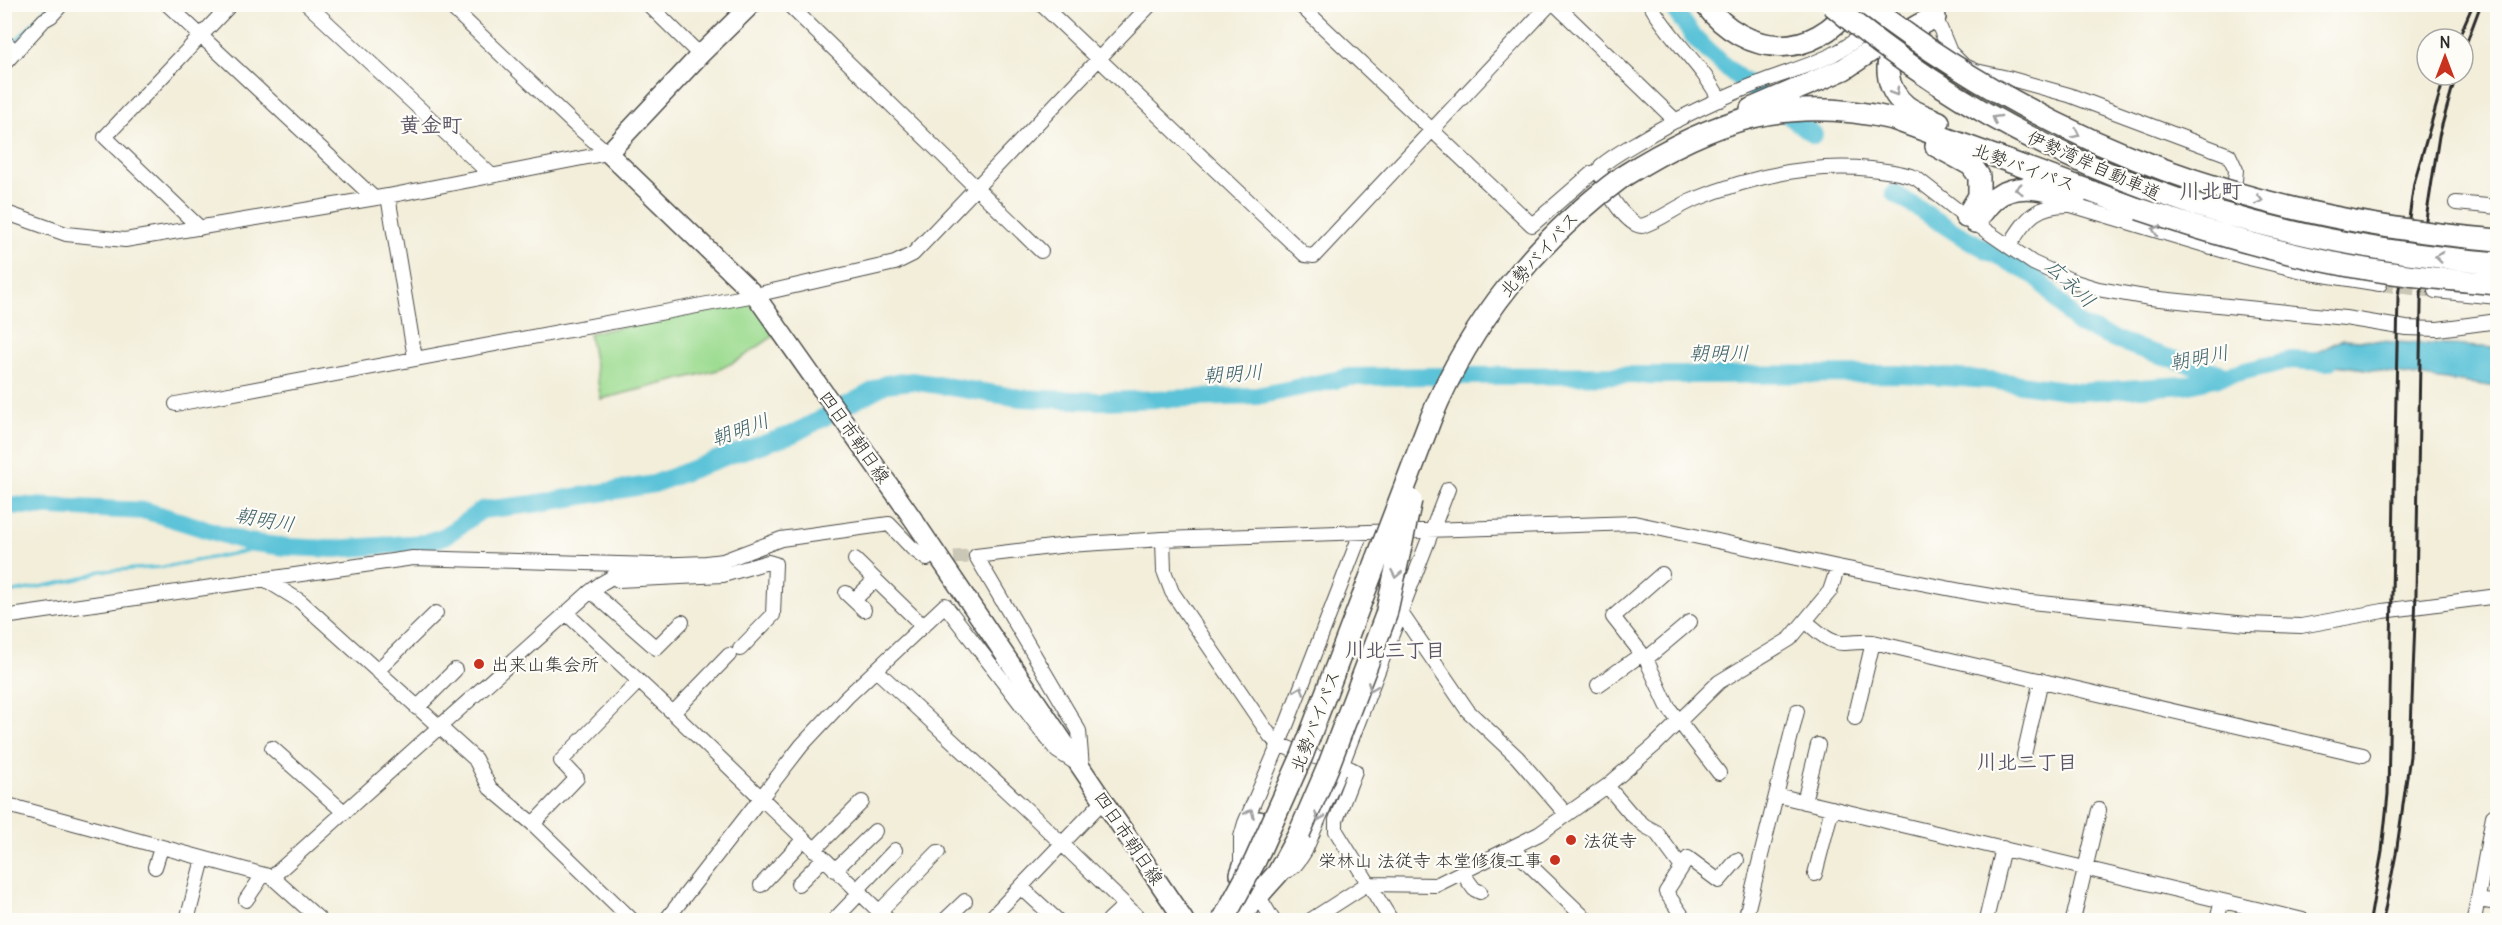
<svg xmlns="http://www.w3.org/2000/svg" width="2502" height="925" font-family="Delius,'Klee One',sans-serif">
<rect width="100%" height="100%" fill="#fdfcf7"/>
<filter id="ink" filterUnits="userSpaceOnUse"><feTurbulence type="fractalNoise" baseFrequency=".0167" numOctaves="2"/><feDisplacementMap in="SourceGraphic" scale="12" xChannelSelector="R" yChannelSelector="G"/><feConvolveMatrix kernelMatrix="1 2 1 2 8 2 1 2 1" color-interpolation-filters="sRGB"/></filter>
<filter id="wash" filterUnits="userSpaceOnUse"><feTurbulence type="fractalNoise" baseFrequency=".008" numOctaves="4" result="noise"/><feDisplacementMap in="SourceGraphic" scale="24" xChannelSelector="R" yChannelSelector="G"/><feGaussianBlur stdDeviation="1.35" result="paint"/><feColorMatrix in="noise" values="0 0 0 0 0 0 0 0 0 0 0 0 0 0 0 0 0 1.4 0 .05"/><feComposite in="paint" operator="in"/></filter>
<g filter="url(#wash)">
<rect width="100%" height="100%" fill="#f3eeda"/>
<!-- green -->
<path fill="#9ddc91" stroke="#64845e" stroke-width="1.5" d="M754,303L775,335L740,359L718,370L601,399L589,333Z"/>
<!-- water -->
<path fill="#5cc3d8" stroke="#447782" stroke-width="1.5" d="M2343,339L2497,348V387L2291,359L2314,354Z"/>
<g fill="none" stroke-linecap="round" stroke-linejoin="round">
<!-- stream -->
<path stroke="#5cc3d8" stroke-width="3" d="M14,43L50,4
M4,594L79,579L101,571L164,567L273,546"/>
<!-- river -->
<path stroke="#5cc3d8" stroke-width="18" d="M1670,4L1697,41L1730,71L1814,135
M1894,193L1958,234L2037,277L2079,325L2137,348L2226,375
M4,505L147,511L247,542L286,547L334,549L424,543L445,536L482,510L533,504L654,484L724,457L793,434L886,384L912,381L1021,398L1100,401L1257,396L1350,377L1435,376L1900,374L1990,380L2080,392L2185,385L2291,360L2329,362"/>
</g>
</g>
<g filter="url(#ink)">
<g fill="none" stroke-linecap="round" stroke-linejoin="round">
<!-- minor-tunnel -->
<path stroke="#cbc7b7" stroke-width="14" stroke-dasharray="14 7" stroke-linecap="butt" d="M2380,284L2435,291
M933,559L976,556"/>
<!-- minor casing -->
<g stroke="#494845" stroke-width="16">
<path id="minor" d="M167,4L374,198
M307,4L491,175
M448,4L574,124L608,153
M648,4L700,55
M788,4L1041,251
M1041,4L1305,255L1314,256L1550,4
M1299,4L1532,225L1592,173L1600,171
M1555,4L1676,121
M1650,4C1670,39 1702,65 1720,100
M1930,4L1950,52L1963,65L1976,71L2008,78L2069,95L2229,155L2236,170L2235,180L2211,248
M1870,26C1843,57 1807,65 1769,79C1724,96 1677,118 1636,143C1624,150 1611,157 1601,166C1597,181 1626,226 1642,226C1660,220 1675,208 1691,201C1748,177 1810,163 1871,169C1886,171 1902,172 1916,178L1966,217L2033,263L2075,282L2098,289L2150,298L2345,318L2406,328L2438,329L2498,321
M4,41L16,52
M4,64L44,20L51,16L62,4
M388,196L415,358
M2456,203L2498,207
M4,212L66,234L125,240L388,196L608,153
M200,228L105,137L231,4
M2009,246C2027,218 2035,204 2071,205L2245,257L2311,273L2380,284
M2435,291L2498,297
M176,404L755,295L895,263L913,254L1151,4
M1163,539L1164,571L1172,592L1271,737C1292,757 1329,756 1355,771L1336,820V831L1391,920
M855,560L923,626
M1662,574L1613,617L1646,659L1668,707L1719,773
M266,580L300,601L475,759L490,788L533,824L632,920
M618,580L723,575L768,562L775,564L773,615L740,649
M591,591L656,648L682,622
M846,593L864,610
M854,600L875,580
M566,613L673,713L888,920
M1401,613L1468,711L1517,757L1566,814
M4,617L413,558L653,565L706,563L723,561L781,539L889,524L912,548L927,559
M1805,621C1817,630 1828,643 1843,643C1854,643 1863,641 1873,642L2363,755
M1646,659L1690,622
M876,670L1029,812L1141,920
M377,671L436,613
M1598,685L1642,654
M417,708L455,670
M673,713L729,655
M1855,718L1873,642
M272,748L344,812
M2024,755L2041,680
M1082,768L1079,731L976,556L1068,545L1163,539L1634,523L1838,567L1967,592L2021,601L2247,624L2301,626L2383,611L2498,596
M1607,786L1631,814L1645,826L1656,832L1681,866
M1776,795L2303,920
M1804,802L1818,745
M4,804L272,877L320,920
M533,824L577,778L561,761L638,682
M1513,849L1587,920
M814,850L862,802
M1241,862V837L1245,823L1279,744L1361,533
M155,867L161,848
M835,870L875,831
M1278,873C1293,871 1297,864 1305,851L1342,764L1448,489
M1463,874L1474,889L1480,892
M1815,874L1832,808
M272,877L591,591C605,579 618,573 636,569
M798,884L823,859
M761,885L803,840
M1021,887L1057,920
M856,891L895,850
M1258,895L1273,920
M246,900L263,875
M2478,900L2498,903
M879,912L938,852
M187,920L203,859
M666,920L802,745L847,697L945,605L1057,751L1076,763
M834,920L859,894
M945,920L965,901
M989,920L1104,800
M1109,920L1125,905
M1311,920L1367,884L1436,885L1539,834L1607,786L1655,745L1719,682L1790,639L1830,591L1838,567
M1685,920L1666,892L1688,858L1719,881L1737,860
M1745,920L1797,711
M1986,920L2003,848
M2073,920L2099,810
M2217,920L2222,901
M2474,920L2493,816"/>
</g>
<!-- major casing -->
<g stroke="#494845" stroke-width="21">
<path id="major" d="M752,4L700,55L608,153L755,295L911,516L1184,920"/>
</g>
<!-- highway casing -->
<g stroke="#494845" stroke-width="24">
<path id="highway" d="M1705,4C1746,58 1813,61 1853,4
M1935,17C1923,23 1909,29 1899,39C1882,59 1885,89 1906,106C1915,113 1928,117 1939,122
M1751,109L1844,69L1896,34
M1936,146L1971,165L1979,176V196L1966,217
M1622,177C1712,120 1786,94 1893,119L2139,209
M1975,222C1982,214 1988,203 1997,197C2020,180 2051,192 2076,197
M1241,874L1259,822
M1236,920L1278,873L1299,834"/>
</g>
<!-- minor -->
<use href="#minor" stroke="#fff" stroke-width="14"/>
<!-- major -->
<use href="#major" stroke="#fff" stroke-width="18"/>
<!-- highway -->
<use href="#highway" stroke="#fff" stroke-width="21"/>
<!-- rail -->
<path stroke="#2b2b2b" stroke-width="3" d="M2458,39L2471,9
M2463,52L2481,4
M2370,920L2382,851L2388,794L2398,296L2414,183L2445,75
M2383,920L2396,854L2410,756L2416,593L2422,245L2439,136L2456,75"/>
<!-- highway-bridge casing -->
<g stroke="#494845" stroke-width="24" stroke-linecap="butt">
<path id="highway-bridge" d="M1831,4C2022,167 2250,243 2498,263
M1866,4C2058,151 2258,220 2498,240
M2139,209C2202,230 2264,249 2329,262C2384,274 2441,279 2498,284
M1299,834L1328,767L1386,615L1411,500
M1223,920L1255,861L1302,756L1431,418C1471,321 1538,239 1622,177"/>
</g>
<!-- highway-bridge -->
<use href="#highway-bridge" stroke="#fff" stroke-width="21"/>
</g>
<!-- one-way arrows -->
<defs><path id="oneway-chevron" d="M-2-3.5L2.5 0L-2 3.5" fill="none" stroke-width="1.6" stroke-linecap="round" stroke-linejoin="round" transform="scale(1.5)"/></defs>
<g stroke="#a0a0a0">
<use href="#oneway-chevron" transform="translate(1895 92) rotate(59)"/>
<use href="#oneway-chevron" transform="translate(1996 119) rotate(-150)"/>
<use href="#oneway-chevron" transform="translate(2076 134) rotate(26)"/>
<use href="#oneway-chevron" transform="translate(2019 189) rotate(174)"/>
<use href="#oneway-chevron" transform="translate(2259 200) rotate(15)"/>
<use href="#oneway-chevron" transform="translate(2156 230) rotate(-162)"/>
<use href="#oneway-chevron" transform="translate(2439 257) rotate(-173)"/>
<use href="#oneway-chevron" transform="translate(1396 574) rotate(101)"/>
<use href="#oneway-chevron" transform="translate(1372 687) rotate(111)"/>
<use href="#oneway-chevron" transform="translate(1300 690) rotate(-69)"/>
<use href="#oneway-chevron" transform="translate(1250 813) rotate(-67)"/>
<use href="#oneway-chevron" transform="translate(1319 817) rotate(113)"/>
</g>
</g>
<!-- markers -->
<g fill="#c8321e" stroke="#fdfcf7" stroke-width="2">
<circle cx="479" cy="664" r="6"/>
<circle cx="1571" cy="840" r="6"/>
<circle cx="1555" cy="860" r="6"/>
</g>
<g text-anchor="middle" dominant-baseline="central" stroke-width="4.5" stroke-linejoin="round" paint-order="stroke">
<!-- street labels -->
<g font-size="18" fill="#2b2b2b" stroke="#fdfcf7">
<text transform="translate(2094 165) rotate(24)">伊勢湾岸自動車道</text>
<text transform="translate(2024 167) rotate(20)">北勢バイパス</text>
<text transform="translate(1539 254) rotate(-48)">北勢バイパス</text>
<text transform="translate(855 437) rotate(55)">四日市朝日線</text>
<text transform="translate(1315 721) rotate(-69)">北勢バイパス</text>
<text transform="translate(1129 838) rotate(56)">四日市朝日線</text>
</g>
<!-- poi labels -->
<g font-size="18" fill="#2b2b2b" stroke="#fdfcf7" text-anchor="start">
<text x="491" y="664">出来山集会所</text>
<text x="1583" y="840">法従寺</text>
<text x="1543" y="860" text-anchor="end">栄林山 法従寺 本堂修復工事</text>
</g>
<!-- water labels -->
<g font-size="20" font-style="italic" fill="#3c6068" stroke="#fdfcf7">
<text transform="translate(2071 283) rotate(44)">広永川</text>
<text x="1719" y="352">朝明川</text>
<text transform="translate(2199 357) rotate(-11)">朝明川</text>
<text transform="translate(1233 373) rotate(-4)">朝明川</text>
<text transform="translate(740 429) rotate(-20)">朝明川</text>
<text transform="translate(265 519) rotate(10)">朝明川</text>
</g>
<!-- neighbourhood labels -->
<g font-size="20" font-weight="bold" fill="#5b5566" stroke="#fdfcf7">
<text x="1395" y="649">川北三丁目</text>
<text x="2027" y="761">川北二丁目</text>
</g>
<!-- quarter labels -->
<g font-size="21" font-weight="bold" fill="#5b5566" stroke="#fdfcf7">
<text x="431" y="124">黄金町</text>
<text x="2211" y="190">川北町</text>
</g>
</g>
<!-- margin -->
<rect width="2502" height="925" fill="none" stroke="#fdfcf7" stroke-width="24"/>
<!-- north arrow -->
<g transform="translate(2445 57)"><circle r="28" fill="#fdfcf7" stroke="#a9a8a5" stroke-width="1.5"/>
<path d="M0-4.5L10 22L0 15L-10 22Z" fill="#c8321e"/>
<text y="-9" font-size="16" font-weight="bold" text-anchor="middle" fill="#2b2b2b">N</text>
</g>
</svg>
